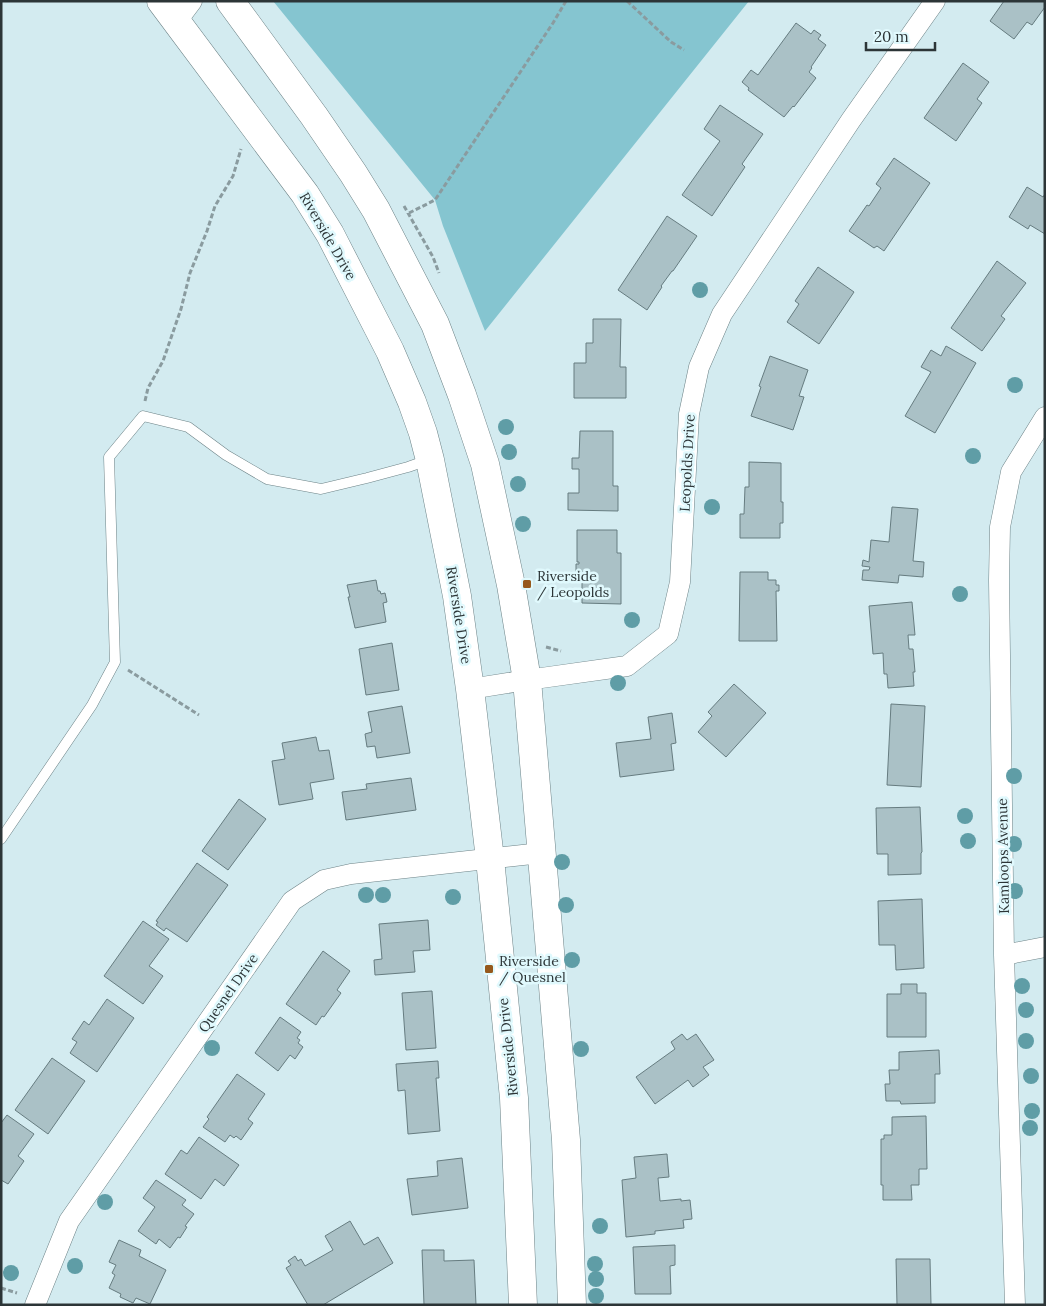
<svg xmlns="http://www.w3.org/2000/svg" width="1046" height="1306" font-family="Lora,serif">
<rect width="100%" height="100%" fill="#d3ebf0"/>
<!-- green -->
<path fill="#85c5d0" d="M273,1H749L485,331L443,226L435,200Z"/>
<!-- building -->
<path fill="#aac1c6" stroke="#667c80" d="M1004,1H1045V7L1032,25L1027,22L1014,39L990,21Z
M796,23L811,34L814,30L821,35L818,39L826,45L811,67L812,68L809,72L816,78L794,107L793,106L784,117L748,90L749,88L742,82L751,70L758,75Z
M963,63L989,82L977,99L982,103L956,141L924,118Z
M720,105L763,134L742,164L745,167L712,216L682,195L720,141L704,129Z
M894,158L930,183L884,251L877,246L874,248L849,231L867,205L869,206L881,188L876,184Z
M1027,187L1043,197L1045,194V234L1030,225L1028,229L1009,217Z
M667,216L697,236L673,271H672L661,286L662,287L647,310L618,290Z
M997,261L1026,283L1001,316L1005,319L982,351L951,328Z
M818,267L854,292L819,344L787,322L799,304L795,301Z
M593,319H621L620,367H626V398H574V363H586V343H593Z
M946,346L976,363L935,433L905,416L931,372L921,367L931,350L941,356Z
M770,356L808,370L799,396L804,397L793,430L751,416L761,387L759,386Z
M580,431H613V486H618V511L568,510V493H579V469H572V458H579Z
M749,462L781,463V502H783V523H780V538H740V514H744L745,487H749Z
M892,507L918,509L913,561L924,562L923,577L899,575L898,583L862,580L863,570H869L870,567L862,566L863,560L869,562L871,540L889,542Z
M577,530H617V553H621V604L582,603V574H576V564H579V562H577Z
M740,572H768V580H776V585H779V591H776L777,641H739Z
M376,580L378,591H380L381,594L385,593L387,602L383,603L386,622L355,628L348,597H350L347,585Z
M912,602L915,635H908L909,649H913L915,672H913L914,686L888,688L887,674H884L883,653L873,654L869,606Z
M392,643L399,690L366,695L359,649Z
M734,684L766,713L726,757L698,732L712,716L708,712Z
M891,704L925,706L921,787L887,785Z
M402,706L410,753L377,758L375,746L367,747L365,734L372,732L368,712Z
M672,713L676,743L671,744L674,770L620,777L616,743L651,739L648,717Z
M316,737L319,751L329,750L334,779L310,783L313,799L279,805L272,761L285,759L282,743Z
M411,778L416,810L346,820L342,792L367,789L366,784Z
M239,799L266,819L228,870L202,851Z
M920,807L922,852L921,853V874L888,875V854H877L876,808Z
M197,863L228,885L187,942L166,928L164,931L156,925L158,922L156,921Z
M922,899L924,968L896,970L895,945H879L878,901Z
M428,920L430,950L413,951L415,972L375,975L374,960L382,959L379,924Z
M143,921L169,939L149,966L163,976L143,1004L104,976Z
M323,951L350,971L337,990L341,993L324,1017L322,1016L316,1025L286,1004Z
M901,984H917V993H926V1037H887V994H901Z
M432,991L436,1048L406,1050L402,993Z
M107,999L134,1018L97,1072L70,1053L77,1042L72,1039L84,1021L89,1025Z
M280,1017L301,1032L297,1038L300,1040L298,1043L303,1047L295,1059L290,1055L278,1071L255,1053Z
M682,1034L687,1040L696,1034L714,1060L703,1067L709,1075L693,1087L688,1080L655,1104L636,1077L675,1049L671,1042Z
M939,1050L940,1074H935V1103L901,1104L900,1101H886L885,1084H890L889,1070H899V1052Z
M52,1058L85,1081L48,1134L15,1110Z
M438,1061L439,1078H436L440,1131L408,1134L405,1090L398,1091L396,1064Z
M237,1074L265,1094L248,1119L253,1123L241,1140L236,1136L234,1138L230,1135L225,1142L203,1127L209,1119L207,1117Z
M7,1115L34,1134L18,1156L24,1161L8,1184L1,1180V1123Z
M926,1116L927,1169H919V1185H911L912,1200H883V1185H881V1139H884V1135H892V1117Z
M199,1137L239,1165L224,1186L215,1179L201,1199L165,1174L181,1150L187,1154Z
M667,1154L669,1177L658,1178L660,1201L681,1199V1201L690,1200L692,1219L683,1220L684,1228L655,1231V1234L626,1237L622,1180L636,1178L634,1157Z
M462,1158L468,1208L412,1215L407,1179L438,1176L437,1161Z
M156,1180L186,1200L182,1205L194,1214L185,1226L187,1227L180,1238L178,1237L170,1248L159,1239L156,1244L138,1231L155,1207L143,1198Z
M350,1221L364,1245L378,1237L393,1263L323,1305H308L286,1268L291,1265L288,1261L295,1256L298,1261L301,1259L305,1266L333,1250L325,1236Z
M119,1240L141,1250L139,1256L166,1270L150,1304L136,1298L133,1303L120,1297L121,1294L109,1288L115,1275L112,1273L116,1265L109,1262Z
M675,1245V1265L670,1266L671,1294H635L633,1247Z
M422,1250H444V1261L474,1260L476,1305H424Z
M896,1259H930L931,1305H897Z"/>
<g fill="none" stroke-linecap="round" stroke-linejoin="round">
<!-- lane casing -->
<g stroke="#6d8387" stroke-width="11">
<path id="lane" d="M1,839L92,705L115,662L109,457L143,416L188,427L226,455L267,479L321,489L367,478L408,467L428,460"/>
</g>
<!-- street casing -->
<g stroke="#6d8387" stroke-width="21">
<path id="street" d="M177,21L192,1
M470,689L527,680L627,666L668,634L680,582L689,414L699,367L722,314L851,120L935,1
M1004,955L1045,947
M35,1305L69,1221L292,901L324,880L351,874L541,853
M1015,1305L1004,955L999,580L1000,527L1011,472L1045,417"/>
</g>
<!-- primary casing -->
<g stroke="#6d8387" stroke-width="29">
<path id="primary" d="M161,1L305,194L330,234L390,351L412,402L423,433L430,460L457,596L470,689L490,859L514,1098L523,1305
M230,1L314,116L353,173L376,210L435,324L462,395L485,464L511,585L527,680L566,1140L572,1305"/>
</g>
<!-- path -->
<path stroke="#8a9b9f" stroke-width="3" stroke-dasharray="5 2.5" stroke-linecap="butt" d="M627,1L671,42L684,50
M404,206L433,257L439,273
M409,213L435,200L553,23L566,1
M145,401L148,388L163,361L181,309L190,273L207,231L215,206L233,176L241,149
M546,647L561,651
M128,670L199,715
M1,1288L17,1293"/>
<!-- lane -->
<use href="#lane" stroke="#fff" stroke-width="10"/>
<!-- street -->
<use href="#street" stroke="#fff" stroke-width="20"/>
<!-- primary -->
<use href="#primary" stroke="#fff" stroke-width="28"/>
</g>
<!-- trees -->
<g fill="#5f9da6">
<circle cx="700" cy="290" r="8"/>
<circle cx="1015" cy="385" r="8"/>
<circle cx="506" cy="427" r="8"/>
<circle cx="509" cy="452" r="8"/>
<circle cx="973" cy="456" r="8"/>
<circle cx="518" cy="484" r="8"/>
<circle cx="712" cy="507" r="8"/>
<circle cx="523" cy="524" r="8"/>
<circle cx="960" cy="594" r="8"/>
<circle cx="632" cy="620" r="8"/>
<circle cx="618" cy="683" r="8"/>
<circle cx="1014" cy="776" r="8"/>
<circle cx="965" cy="816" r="8"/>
<circle cx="968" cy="841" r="8"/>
<circle cx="1014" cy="844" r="8"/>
<circle cx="562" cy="862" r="8"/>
<circle cx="1015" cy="891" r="8"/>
<circle cx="366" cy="895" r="8"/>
<circle cx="383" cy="895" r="8"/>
<circle cx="453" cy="897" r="8"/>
<circle cx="566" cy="905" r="8"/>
<circle cx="572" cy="960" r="8"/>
<circle cx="1022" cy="986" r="8"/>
<circle cx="1026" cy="1010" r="8"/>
<circle cx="1026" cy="1041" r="8"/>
<circle cx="212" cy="1048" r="8"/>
<circle cx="581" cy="1049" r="8"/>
<circle cx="1031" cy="1076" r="8"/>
<circle cx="1032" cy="1111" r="8"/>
<circle cx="1030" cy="1128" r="8"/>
<circle cx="105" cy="1202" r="8"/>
<circle cx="600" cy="1226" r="8"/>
<circle cx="595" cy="1264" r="8"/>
<circle cx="75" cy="1266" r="8"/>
<circle cx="11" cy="1273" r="8"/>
<circle cx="596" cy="1279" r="8"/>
<circle cx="596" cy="1296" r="8"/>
</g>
<!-- markers -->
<g fill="#96591d" stroke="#e0f9fd" stroke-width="2">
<rect x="522" y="579" width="10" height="10" rx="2.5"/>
<rect x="484" y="964" width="10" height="10" rx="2.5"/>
</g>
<g text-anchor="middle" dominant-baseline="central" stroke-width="5" stroke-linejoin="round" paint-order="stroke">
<!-- street labels -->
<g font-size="14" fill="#2c3537" stroke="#e0f9fd">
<text transform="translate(328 236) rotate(60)">Riverside Drive</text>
<text transform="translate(687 463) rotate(-87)">Leopolds Drive</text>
<text transform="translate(459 615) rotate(81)">Riverside Drive</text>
<text transform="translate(1003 856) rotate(-91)">Kamloops Avenue</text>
<text transform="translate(228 993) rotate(-55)">Quesnel Drive</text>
<text transform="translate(508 1047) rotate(-96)">Riverside Drive</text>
</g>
<!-- poi labels -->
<g font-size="14" fill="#2c3537" stroke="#e0f9fd" text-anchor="start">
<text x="537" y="576">Riverside<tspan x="537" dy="16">/ Leopolds</tspan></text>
<text x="499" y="961">Riverside<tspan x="499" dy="16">/ Quesnel</tspan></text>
</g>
</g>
<!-- border -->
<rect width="1046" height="1306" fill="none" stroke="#2c3537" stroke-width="5"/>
<!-- scale -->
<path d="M866 42v8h69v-8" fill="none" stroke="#2c3537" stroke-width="2.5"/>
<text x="874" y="42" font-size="15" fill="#2c3537" stroke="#e0f9fd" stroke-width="4" paint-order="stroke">20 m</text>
</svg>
